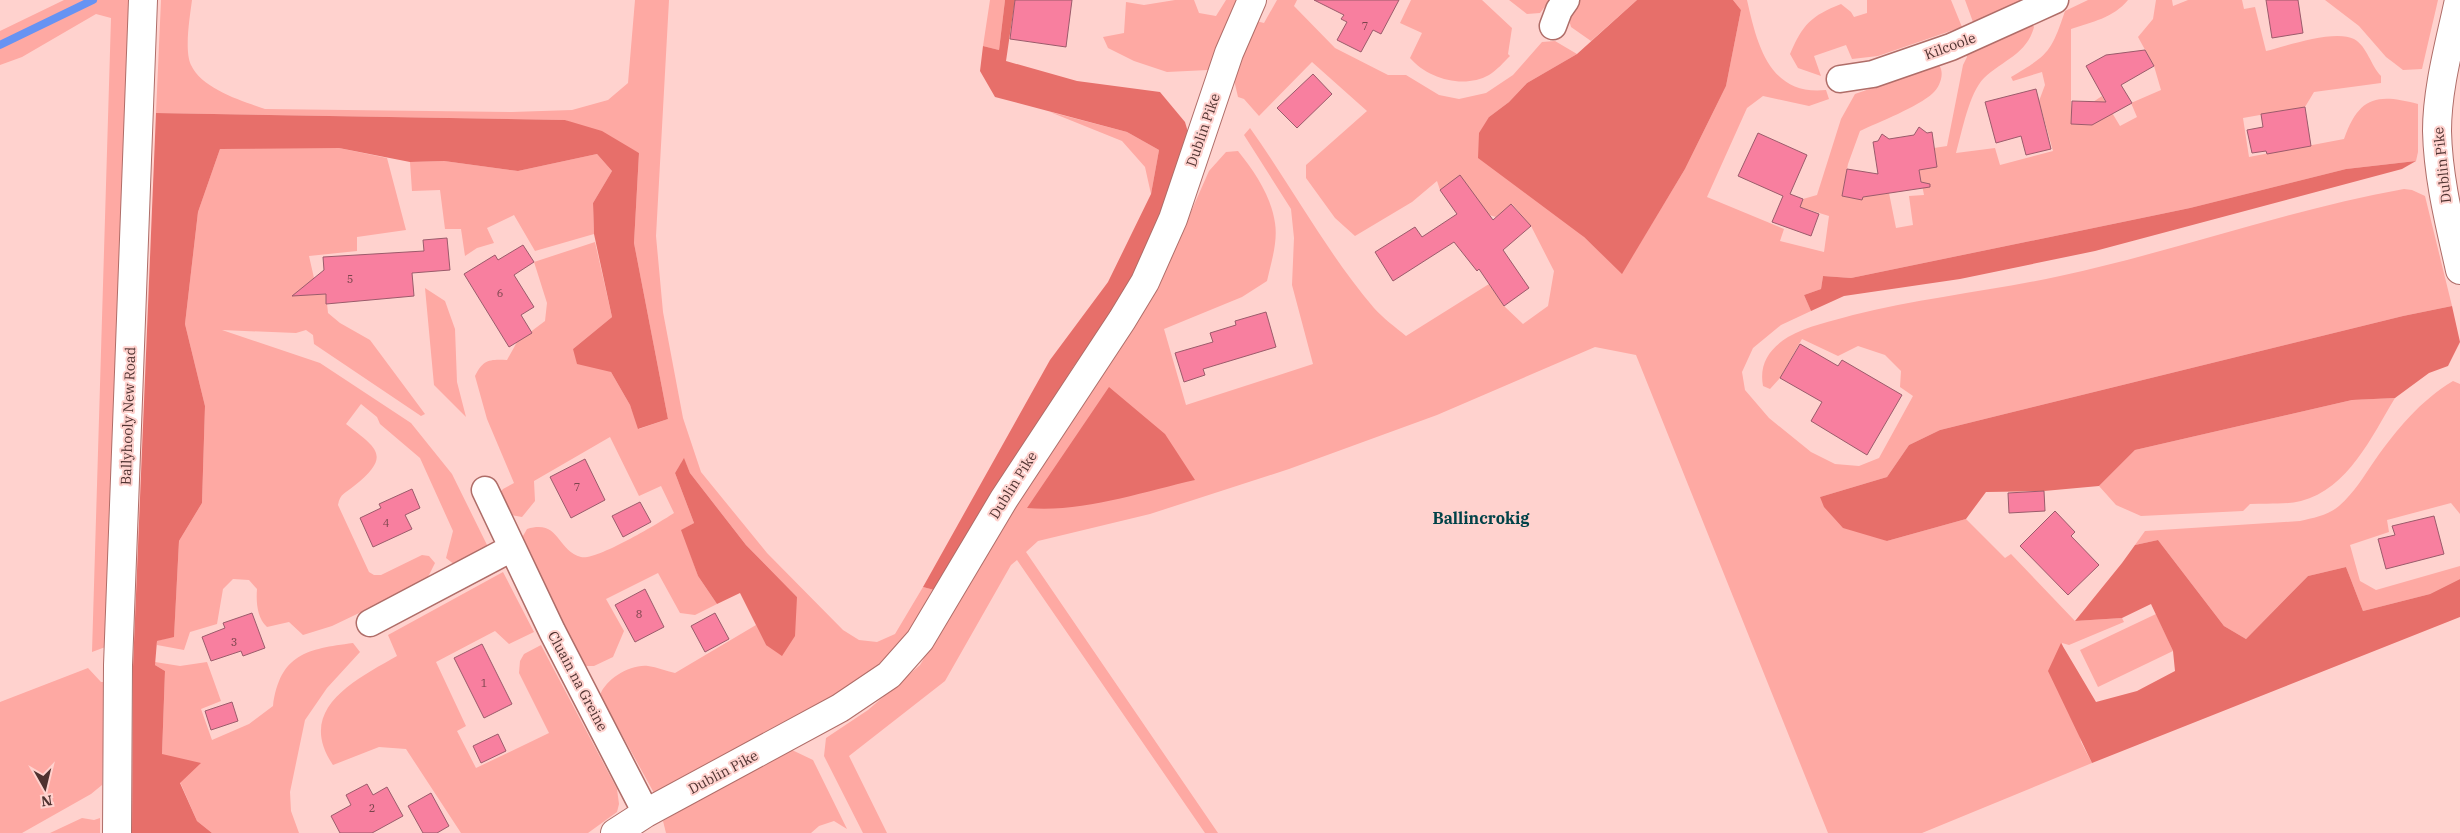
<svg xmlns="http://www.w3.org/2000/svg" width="2460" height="833" font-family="'IBM Plex Serif',serif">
<rect width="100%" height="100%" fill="#ffd2ce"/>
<!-- green -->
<path fill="#fea9a3" d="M64,0H130L108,646L92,652L111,18L96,14L22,57L0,65V31Z
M161,0H192C190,16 184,50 191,65C202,89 242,101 265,109L512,112L572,110L608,100L628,83L635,0H669L656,236L663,312L683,418L701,472L767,553L843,630L859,640L877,642L895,634L923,587L938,591L914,629L887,659L861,679L841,692L654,793L600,695C606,679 630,664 648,666C657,667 666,671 675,673L756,625L766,645L797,597L746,545L690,473L684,459L675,473L694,523L682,530L698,576L717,604L695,615L680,613L658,573L606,599L624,631L613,657L594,666H584L520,541L527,529C560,519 556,550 581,557C596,561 659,523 674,513L661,486L639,496L610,437L534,481L535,501L522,517L505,514L499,494L503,489L514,483L487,419L475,376C483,360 489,359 507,360L517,342L545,321L547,303L534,262L595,242L612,317L573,349L611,372L630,405L639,429L668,419L634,243L639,153L565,120L156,113Z
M990,0H1005L999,50L983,46Z
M1175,0H1194L1199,13L1216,16L1226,0H1239L1208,70L1167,72L1134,61L1108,48L1103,37L1124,33L1126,2L1144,5Z
M1277,0H1297L1294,6L1335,48L1388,75H1406L1439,95L1459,99L1486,93L1513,75L1542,42L1555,41L1577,54L1527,83L1509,102L1489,117L1584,237L1622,273L1685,169L1726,86L1741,10L1733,0H1747C1757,44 1769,96 1826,90L1829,99L1809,106L1763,96L1747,108L1707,197L1784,229L1780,241L1824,252L1829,216L1800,207L1803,199L1817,195L1841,119L1855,94L1939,65C1945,73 1940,87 1933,93C1918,107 1879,122 1860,131L1848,164L1842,196L1862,200L1865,184L1881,194L1889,193L1896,228L1913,225L1909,196L1924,195L1919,170L1934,148L1947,146L1963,65L1967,57L1966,54L2032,23L2034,27C2027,54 2003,60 1984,78C1969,93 1962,132 1956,153L1995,148L2000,165L2053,151L2039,101L2045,85L2042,72L2013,81L2011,77C2048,55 2051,53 2065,11L2088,0H2128C2113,18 2092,22 2071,29V124L2092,125L2093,102L2102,96L2120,126L2137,117L2131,103L2161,90L2154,66L2138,37L2153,19L2156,0H2172L2173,6L2188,0H2242L2244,9L2255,7L2266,51C2286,46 2335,29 2354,39C2367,46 2371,66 2381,76V83L2314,92L2305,107L2243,118L2249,157L2344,139C2359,97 2376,93 2418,104V152L2416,161L2346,169L2190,208L1851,278L1823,276L1821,289L1804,295L1811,311L1781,325L1753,348L1742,372L1745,390L1769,418L1811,452L1835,464L1859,466L1879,458L1913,396L1900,387L1901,371L1885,355L1858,346L1838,356L1802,339L1780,378L1770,389L1763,386C1759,364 1769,349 1788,337C1807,326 1832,321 1853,315C1921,298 1991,291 2060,276C2176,251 2287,210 2404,189L2412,190L2425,196L2452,306L2403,316L1940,430L1909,445L1887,477L1820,497L1887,541L1966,519L2005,558L2011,554L2075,621L2122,618L2124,622L2069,645L2062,643L2081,742L2092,763L1922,833H1828L1636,355L1595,347L1437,415L1289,469L1150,514L1038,541L1026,552L1218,833H1205L1017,560L1011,565L945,681L849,756L887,833H863L824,756L826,738L868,710L920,665L1047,452L1098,382L1146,304L1182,232L1209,171L1226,152L1238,151C1255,172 1271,196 1275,223C1278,242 1271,263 1267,281L1242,297L1164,329L1186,405L1313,364L1292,285L1294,238L1291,209L1244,135L1250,128C1292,187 1327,253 1374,308C1383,318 1395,327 1406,336L1489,284L1504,306L1523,324L1548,306L1554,271L1531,226L1512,204L1496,217L1489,215L1460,176L1440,190L1437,181L1412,202L1355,236L1335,218L1306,178V165L1367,111L1312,62L1259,116L1244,99L1238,97L1234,80L1256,21L1264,23Z
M1411,0H1482L1512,28L1508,54L1510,56C1504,62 1497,70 1489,75C1464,89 1428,79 1410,58L1422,33L1400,23Z
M1509,0H1550L1540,13L1527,14Z
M1575,0H1637L1591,41L1571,27L1568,16Z
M1867,0H1951L1962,27L1878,56L1852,59L1846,45L1814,56L1821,76L1798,68L1790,54C1803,24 1811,16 1841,4L1851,12L1854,17L1867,13Z
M1965,0H2020V2L1973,22Z
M2325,0H2438L2422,69L2403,70L2394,63L2386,57L2359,26Z
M1050,112L1127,132L1159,150L1151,194L1145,167L1122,141Z
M260,148H339L387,158L406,230L357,237V251L309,256L314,278L309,285L314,295L326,294L328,313L340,323L370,340L425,414L421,416L314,344L313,335L306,330L296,333L222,330L320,363L411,423L452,474L488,547L455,565L446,558L453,531L420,458L380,424L377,417L361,404L346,424C376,448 393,455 354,486C346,493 340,493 338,505L369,572L374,575H381L422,555L429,556L435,563L426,581L332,626L303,635L289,622L267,627C257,618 256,602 257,589L249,580L233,579L223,589L217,624L190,632L184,650L157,645V641L174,636L179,541L202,503L205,406L185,324L198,212L220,149Z
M597,154L612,171L593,203L594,234L535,251L514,215L487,228L494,243L477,248L465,256L461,229H445L440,190L412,191L410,162L444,161L518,171Z
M425,288L445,301L455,329L457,382L466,417L434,385Z
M2453,381L2460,384V514L2451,503L2387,520L2389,532L2350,545L2360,581L2376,590L2460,566V579L2430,594L2363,611L2346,567L2308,576L2246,639L2224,626L2158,540L2135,545L2145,531L2300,521C2313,518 2329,515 2339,506C2354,493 2364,476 2375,460C2397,429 2420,401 2453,381Z
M2395,398C2372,436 2348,489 2301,501C2284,505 2267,503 2250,504L2243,511L2141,516L2116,505L2099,486L2135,450L2352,400Z
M503,572L534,632L509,644L495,631L436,662L466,726L457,731L476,768L549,733L519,673L520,661L524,654L541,645L617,789L619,804L617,812L588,833H461L406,749L379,747L333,765C295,709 355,680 397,656L388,635Z
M2156,614L2173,651L2098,687L2080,650Z
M353,643L360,652L327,688L305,720L290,792L291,811L299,833H212L197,821L180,782L162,754L165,671L155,665V662L180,666L207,662L221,701L201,709L212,740L249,724L273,706C280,654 307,649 353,643Z
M88,668L101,682H105L102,785L91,794L22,833H0V702Z
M792,750L813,760L847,829L834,821L819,826L811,833H666L663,821L755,767Z
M82,818L94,820L100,818V833H50Z"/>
<!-- forest -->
<path fill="#e76f6a" d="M1005,0H1015L1006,61L1077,81L1160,92L1185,122L1188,132L1159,229L1115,311L1074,366L1029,438L938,591L923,587L1050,360L1108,282L1151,194L1159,150L1127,132L995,97L980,71L983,46L999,50Z
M1637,0H1733L1741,10L1726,86L1685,169L1622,274L1584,237L1478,158L1479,133L1489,117L1509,102L1527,83L1577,54Z
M156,113L565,120L602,131L639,153L634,243L668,419L638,429L630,405L611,372L577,364L573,349L612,317L594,234L593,203L612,171L597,154L518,171L444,161L410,162L339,148L220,149L198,212L185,324L205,406L202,503L179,541L174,637L157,641L155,665L165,671L162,754L201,763L180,783L197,821L212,833H132L133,667Z
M2416,161L2402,169L2095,251L1960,279L1844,296L1811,311L1804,295L1821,289L1823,276L1851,278L2190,208L2346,169Z
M2452,306L2460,342L2448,366L2429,373L2395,398L2352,400L2135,450L2099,486L2044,491L1986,492L1966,519L1887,541L1843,528L1824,507L1820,497L1887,477L1909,445L1940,430L2403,316Z
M1109,387L1165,434L1195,480C1142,492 1081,513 1027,508Z
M684,458L690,473L746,545L797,597L795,636L782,656L766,645L740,593L717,604L698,576L681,530L694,523L675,473Z
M2158,540L2224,626L2246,639L2308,576L2346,567L2363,611L2430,594L2460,579V617L2092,763L2048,671L2061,643L2096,702L2137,691L2175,671L2173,651L2151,604L2122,618L2075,621L2122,563L2135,545Z"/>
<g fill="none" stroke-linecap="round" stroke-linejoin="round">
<!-- stream -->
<path stroke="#6793f3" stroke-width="8" d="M0,45L93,0"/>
</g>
<!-- building -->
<path fill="#f87f9f" stroke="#9b5b6b" d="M1015,0H1072L1066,47L1010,39Z
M1314,0H1399L1381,34L1373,30L1361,52L1337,40L1347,22L1341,19L1344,15Z
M2266,0H2298L2303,33L2272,38Z
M2145,50L2154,66L2121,85L2132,103L2092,125L2071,124L2072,101L2106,102L2086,66L2106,55Z
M1313,74L1332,94L1297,128L1277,108Z
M2036,89L2051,149L2026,155L2021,136L1996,143L1985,102Z
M2305,107L2311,146L2267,154L2266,151L2252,153L2247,130L2263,127L2261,114Z
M1919,127L1927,133L1932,132L1937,167L1919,170L1921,182L1930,184V187L1863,197L1862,200L1842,196L1847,169L1878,174L1873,142L1878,141L1882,134L1889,139L1914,135Z
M1758,133L1807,155L1790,194L1803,199L1800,207L1819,214L1811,236L1772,222L1783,196L1738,176Z
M1460,175L1493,220L1511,204L1531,226L1503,250L1529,288L1504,306L1479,269L1477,271L1454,242L1393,281L1375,252L1415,227L1422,237L1457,214L1440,190Z
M447,238L450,270L412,273L414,296L326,304V294L292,296L324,270L323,257L424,251L423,240Z
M523,245L534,262L514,275L534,307L521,315L532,333L509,347L464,274L495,255L498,260Z
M1266,312L1276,347L1203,369L1205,375L1184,382L1175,353L1213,342L1210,333L1236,325L1235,321Z
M1800,344L1838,366L1842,360L1902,395L1867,455L1811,421L1822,402L1780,378Z
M585,459L605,500L571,518L550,477Z
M412,489L420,508L405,515L412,529L373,547L360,518L381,508L379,504Z
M2044,491L2045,511L2009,513L2008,493Z
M640,502L651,522L623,537L612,516Z
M2055,511L2075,532L2071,536L2099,565L2068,595L2020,546Z
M2434,516L2444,554L2386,569L2378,539L2395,535L2392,526Z
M645,589L664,627L635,642L615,605Z
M252,613L265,648L243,656L241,651L211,661L202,637L225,628L223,623Z
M715,613L729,639L705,652L691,626Z
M482,644L512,704L484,718L454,658Z
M232,702L238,721L211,730L205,711Z
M498,734L506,751L481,763L473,746Z
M367,784L373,795L387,787L403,816L372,833H340L331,816L351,805L346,795Z
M431,793L449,826L437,833H423L408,806Z"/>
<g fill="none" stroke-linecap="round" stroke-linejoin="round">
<!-- minor casing -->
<g stroke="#af6d68" stroke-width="29">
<path id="minor" d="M1553,26L1559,10L1566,0
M1840,79L1873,74L1951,47L2055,0
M485,490L552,631L646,813
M370,623L512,548"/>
</g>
<!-- tertiary casing -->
<g stroke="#af6d68" stroke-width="30">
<path id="tertiary" d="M2459,0C2450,43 2437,88 2437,131C2438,178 2450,225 2460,270
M615,833L646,813L840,708L889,675L920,640L1004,499L1122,320L1145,282L1173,219L1229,53L1252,0"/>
</g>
<!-- secondary casing -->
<g stroke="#af6d68" stroke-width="30">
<path id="secondary" d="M117,833L118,665L143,0"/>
</g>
<!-- minor -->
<use href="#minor" stroke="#fff" stroke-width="26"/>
<!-- tertiary -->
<use href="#tertiary" stroke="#fff" stroke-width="28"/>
<!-- secondary -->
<use href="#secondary" stroke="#fff" stroke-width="28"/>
</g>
<g text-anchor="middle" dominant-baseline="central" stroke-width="4" stroke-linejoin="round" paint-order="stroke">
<!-- number labels -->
<g font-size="11" fill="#79454c">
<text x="1365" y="26">7</text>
<text x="350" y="279">5</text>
<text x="500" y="293">6</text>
<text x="577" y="487">7</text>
<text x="386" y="523">4</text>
<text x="639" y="614">8</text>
<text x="234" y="642">3</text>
<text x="484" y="683">1</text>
<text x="372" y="808">2</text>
</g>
<!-- street labels -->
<g font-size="14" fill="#4f3230" stroke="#ffd2ce">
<text transform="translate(1950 46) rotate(-20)">Kilcoole</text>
<text transform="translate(1203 130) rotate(-71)">Dublin Pike</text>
<text transform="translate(2442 165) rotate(-96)">Dublin Pike</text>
<text transform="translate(128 416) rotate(-88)">Ballyhooly New Road</text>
<text transform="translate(1013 485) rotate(-58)">Dublin Pike</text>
<text transform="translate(578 681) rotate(62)">Cluain na Greine</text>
<text transform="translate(723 772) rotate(-28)">Dublin Pike</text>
</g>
<!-- quarter labels -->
<g font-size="16" font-weight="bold" fill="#004248" stroke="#ffd2ce">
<text x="1481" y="518">Ballincrokig</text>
</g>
</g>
<!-- north arrow -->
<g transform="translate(45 788) rotate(172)" stroke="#ffd2ce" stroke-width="4" paint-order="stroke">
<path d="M0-4L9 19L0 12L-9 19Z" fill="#4f3230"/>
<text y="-8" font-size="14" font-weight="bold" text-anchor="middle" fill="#4f3230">N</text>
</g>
</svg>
